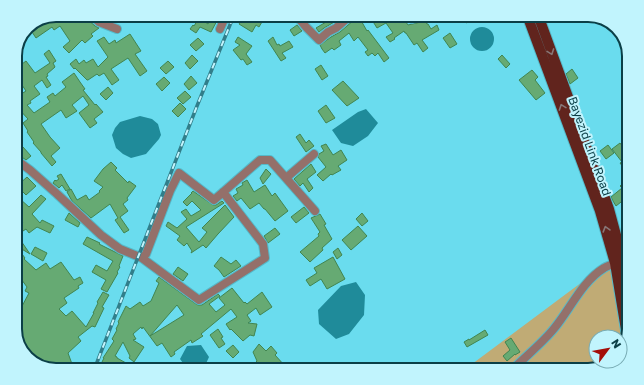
<svg xmlns="http://www.w3.org/2000/svg" width="644" height="385" font-family="'Golos Text',sans-serif">
<rect width="100%" height="100%" fill="#6adcee"/>
<!-- green -->
<path fill="#c0ab75" d="M629,247V329L623,350L620,353V337H596V361H612L609,364L588,370H464Z"/>
<!-- water -->
<path fill="#1f8b9a" d="M470 39a12 12 0 1 1 24 0a12 12 0 1 1-24 0Z
M366,109L378,123L368,136L353,146L341,143L332,130L358,112Z
M140,116L152,119L158,124L161,135L159,139L146,154L131,158L123,154L116,148L112,135L115,128L120,122Z
M356,282L365,295L364,315L349,334L336,339L319,324L318,310L341,286Z
M201,345L209,357L203,370H188L180,359L187,346Z"/>
<!-- building -->
<path fill="#66aa73" stroke="#418550" fill-rule="evenodd" d="M56,15H77L84,22L87,19L95,26L99,28L91,34L93,36L85,43L82,40L69,53L63,47L70,41L60,26L54,30L52,27L36,38L28,26Z
M212,15H220L211,32L200,27L196,33L190,29L193,25L194,26L199,18L208,24Z
M246,15H266L259,27L256,25L252,32L239,24L242,20L243,21Z
M329,15H339L334,19L336,21L324,28L319,32L316,28L326,22L324,19Z
M384,15H401L408,25L425,21L427,24H428L431,29L437,25L439,30L422,40L428,48L423,52L417,43L414,45L406,33H405L404,31L394,38L395,39L390,42L386,37L393,33L386,23L377,28L372,20L376,17L378,19Z
M461,15H479L466,23Z
M359,17L367,31L368,30L389,58L384,62L378,53L375,56L372,53L368,56L365,52L368,50L358,37L354,41L349,33L339,41L341,45L334,50L332,48L325,53L322,49L320,45L331,37L340,32L354,20Z
M297,25L302,31L294,36L290,30Z
M450,33L457,44L450,48L443,38Z
M130,34L141,51L135,54L147,71L140,76L128,58L111,69L119,80L112,85L104,73L99,76L97,74L88,80H87L75,68L74,69L70,64L76,59L79,64L84,60L86,63L93,59L98,67L108,57L97,41L104,37L109,44L115,40L116,43Z
M238,37L252,46L246,54L252,62L247,65L243,59L241,60L233,50L240,45L235,42Z
M273,37L277,45L279,44L280,46L289,41L293,47L282,53L286,58L281,61L268,41Z
M198,38L204,44L196,51L190,45Z
M49,50L56,61L53,63L55,67L47,74L48,76L46,77L51,85L47,88L42,80L34,86L40,94L30,101L31,103L27,105L34,113L50,102L47,97L53,93L55,96L66,87L62,82L74,73L80,82L85,89L83,90L95,105L96,104L103,112L94,119L97,123L90,128L79,113L89,105L83,96L72,105L77,111L66,118L61,110L41,124L50,137L60,148L51,156L56,162L52,166L41,153V152L33,143L34,142L27,132L28,131L23,123L28,119L18,108L15,110V98L26,91L20,82L15,86V77L22,72L18,67L26,61L35,73L50,63L44,54Z
M192,55L198,61L190,69L185,63Z
M502,55L510,64L506,68L498,59Z
M168,61L174,67L166,74L160,68Z
M321,65L328,76L322,80L315,69Z
M572,69L578,78L570,84L566,74Z
M532,70L538,77L535,80L545,93L536,100L519,80Z
M191,76L197,83L189,90L184,84Z
M164,77L170,83L162,91L156,84Z
M343,81L359,98L347,106L332,90Z
M108,87L113,93L106,100L100,94Z
M185,91L191,97L183,104L177,98Z
M180,103L186,109L178,117L172,111Z
M326,105L335,118L326,123L318,111Z
M300,134L306,143L309,140L314,146L306,152L296,137Z
M620,143L626,151L625,152L629,158V175L620,163L622,162L612,149Z
M326,144L333,155L341,150L347,160L338,166L341,170L332,175L331,174L323,181L317,175L326,167L318,157L319,154L324,151L321,146Z
M608,145L614,153L606,159L600,151Z
M23,147L31,156L26,160L16,153Z
M111,162L117,168L115,170L128,183L129,181L136,186L127,198L128,200L123,204L128,211L120,217L129,230L124,233L115,220L118,218L110,204L91,218L72,201L67,192L71,189L77,200L86,195L89,200L100,192L99,191L103,187L94,181L103,169Z
M311,164L316,172L307,179L313,188L309,192L303,183L300,186L294,179Z
M266,169L271,174L263,184L260,178Z
M61,174L70,189L66,191L62,185L59,188L53,183L55,180L56,181L59,179L57,176Z
M27,177L36,186L26,195L17,186Z
M629,177V190L622,197L629,206L628,223L621,202L616,206L613,201L611,197L622,188L620,186Z
M247,180L254,192L265,185L272,196L275,193L288,211L275,221L265,209H264L259,203L250,209L241,198L237,201L233,196L238,193L236,189L243,185L242,183Z
M193,191L213,205H216L222,201L224,203L186,227L199,242L207,232L202,228L225,205L234,217L218,234L206,248L203,245L191,253L192,251L187,243L184,246L177,240L180,236L166,226L168,222L177,228L187,219L181,212L186,209L191,216L201,210L192,201L187,206L183,202L192,193H191Z
M41,195L46,199L32,214L40,223L42,220L54,226L50,233L37,227L29,233L26,229L17,235L30,254L20,248L15,242V229L23,223L15,213V205L20,199L29,207Z
M304,207L309,213L296,223L291,217Z
M69,213L80,223L78,227L65,220Z
M362,213L368,221L362,226L356,219Z
M320,214L326,224L324,225L332,239L322,248L323,250L310,262L300,252L319,236L318,234L320,232L311,218L318,215Z
M358,226L367,236L351,250L342,240Z
M275,228L280,234L268,243L264,236Z
M87,237L100,243L99,244L123,256L119,266L120,267L117,272L118,273L107,292L101,289L106,280L92,272L96,265L107,271L113,261L83,244Z
M35,247L47,253L43,261L31,254Z
M338,248L342,255L337,259L333,252Z
M22,254L25,258L24,259L36,270L46,263L50,269L61,262L74,280L80,277L83,283L78,286L79,288L64,298L67,303L59,309L66,316L72,311L86,327L94,313H93L98,303L97,302L103,292L109,295L102,307L104,308L95,327L92,326L78,337L81,341L68,353L72,364L66,370H56L35,364L15,331V308L20,310L29,293L25,291L27,287L16,272L21,268L15,260V258Z
M221,257L231,264L236,260L241,266L224,277L219,270L214,266Z
M333,257L345,279L327,289L321,279L310,286L306,280L317,273L314,268Z
M178,267L188,274L183,281L173,274Z
M159,277L196,304L198,305H202L218,294L220,296L209,304L216,312L225,305L219,298L232,288L244,303L245,302L247,304L262,292L272,307L260,315L256,308L247,315L251,321L248,323L257,324L254,336L250,335L243,341L231,329L230,330L226,324L237,317L231,309L201,334L203,336L192,343L191,340L174,352L175,354L171,357L162,343L157,346L143,327L142,329L141,327L133,334L136,339L133,340L144,347L134,362L129,358L130,356L123,342L115,356L117,357V358L126,363L123,370H98L104,358H103L114,341L112,339L117,330L116,329L119,323L118,322L126,306L130,309L140,302L143,306L151,301L159,283L156,281ZM177,305L184,315L150,336Z
M218,329L223,337L221,338L225,344L219,348L210,335Z
M485,330L488,335L467,347L464,342L469,339V340Z
M511,338L520,352L515,355V354L507,361L503,356L510,350L505,342Z
M259,344L266,351L271,346L277,353L275,355L285,366L280,370H261L255,363L257,361L253,352Z
M233,345L239,352L233,358L226,351Z"/>
<g fill="none" stroke-linecap="round" stroke-linejoin="round">
<!-- minor casing -->
<g stroke="#55b9c9" stroke-width="10">
<path id="minor" d="M91,15L99,22L117,29
M296,15L306,27L319,40L328,32L336,28L351,15
M408,15L412,19L427,15
M220,29L226,15
M15,159L30,170L57,194L101,235L120,249L142,258L146,254L170,191L179,173L214,200L260,160H270L315,211
M286,178L314,154
M142,258L150,264L199,300L265,258L263,244L223,192
M512,370C525,357 540,345 552,331C569,312 581,282 604,268C607,266 611,265 615,263"/>
</g>
<!-- major casing -->
<g stroke="#55b9c9" stroke-width="12">
<path id="major" d="M527,15L600,211L615,263L627,336
M538,15L609,209L623,261L629,304"/>
</g>
<!-- minor -->
<use href="#minor" stroke="#94706a" stroke-width="8"/>
<!-- major -->
<use href="#major" stroke="#61241d" stroke-width="10"/>
<!-- rail casing -->
<g stroke="#317e8a" stroke-width="3.5">
<path id="rail" d="M94,370L197,106L234,15"/>
</g>
<!-- rail -->
<use href="#rail" stroke="#c1f4fd" stroke-width="2" stroke-dasharray="6" stroke-linecap="butt"/>
</g>
<!-- one-way arrows -->
<defs><path id="oneway-chevron" d="M-2-3.5L2.5 0L-2 3.5" fill="none" stroke-width="1.6" stroke-linecap="round" stroke-linejoin="round"/></defs>
<g stroke="#877777">
<use href="#oneway-chevron" transform="translate(551 52) rotate(70)"/>
<use href="#oneway-chevron" transform="translate(562 107) rotate(-110)"/>
<use href="#oneway-chevron" transform="translate(606 229) rotate(-106)"/>
</g>
<g text-anchor="middle" dominant-baseline="central" stroke-width="4" stroke-linejoin="round" paint-order="stroke">
<!-- street labels -->
<g font-size="12" fill="#0b3f47" stroke="#c1f4fd">
<text transform="translate(590 146) rotate(70)">Bayezid Link Road</text>
</g>
</g>
<!-- crop -->
<path d="M0 0H644V385H0ZM56 22H588A34 34 0 0 1 622 56V329A34 34 0 0 1 588 363H56A34 34 0 0 1 22 329V56A34 34 0 0 1 56 22Z" fill="#c1f4fd" fill-rule="evenodd"/>
<path fill="none" stroke="#0b3f47" stroke-width="2" d="M56 22H588A34 34 0 0 1 622 56V329A34 34 0 0 1 588 363H56A34 34 0 0 1 22 329V56A34 34 0 0 1 56 22Z"/>
<!-- north arrow -->
<g transform="translate(608 349) rotate(58)"><circle r="19" fill="#c1f4fd" stroke="#78acb4"/>
<path d="M0-3L7 15L0 10L-7 15Z" fill="#a40e09"/>
<text y="-6" font-size="11" font-weight="bold" text-anchor="middle" fill="#0b3f47">N</text>
</g>
</svg>
